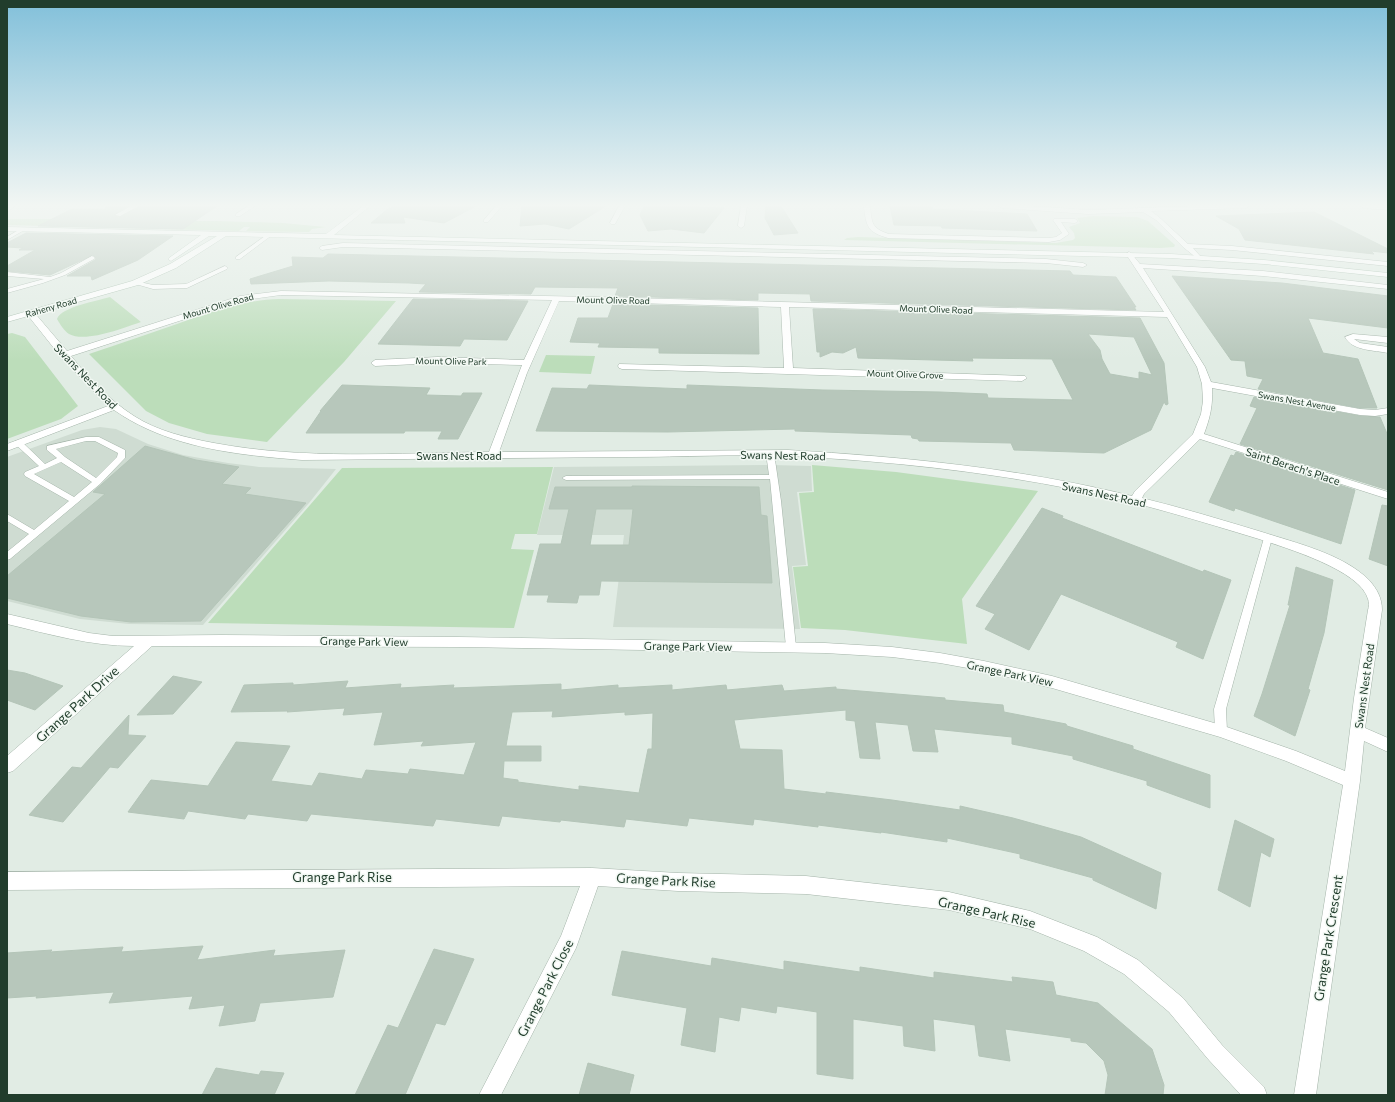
<svg xmlns="http://www.w3.org/2000/svg" width="1395" height="1102" font-family="Commissioner,sans-serif">
<rect width="100%" height="100%" fill="#e1ece4"/>
<!-- built -->
<path fill="#cfdcd2" d="M100,427L116,429L148,444L183,455L228,463L259,467L336,469L309,503L203,625L129,624L80,619L7,601V457L82,430Z
M771,465L811,466L812,491L797,492L806,565L792,566L800,629L613,627L624,535H537L554,467Z"/>
<!-- green -->
<path fill="#bcddba" d="M1093,216L1137,217L1148,221L1175,245L1174,247L1160,248L844,240L847,238L858,237L1056,243L1073,240L1075,238L1074,233L1069,227L1080,223L1077,218Z
M7,219H80L148,221H218L283,223L326,227L312,229L309,232L246,231L250,227H244L239,231L7,225Z
M110,297L141,322C123,328 86,343 69,334C64,331 60,324 57,319C61,307 97,301 110,297Z
M279,299L396,301L344,362L267,442L207,434L169,423L146,411L89,354C119,344 148,334 177,324C210,312 243,300 279,299Z
M12,333L25,337L78,406L61,419L7,439V334Z
M546,355L595,356L591,374L539,372Z
M812,465L896,472L1038,491L962,599L967,644L845,630L801,628L793,567L808,566L799,493L814,492Z
M553,467L537,534H515L511,549L534,550L514,628L208,623L342,468Z"/>
<!-- building -->
<path fill="#b7c7bb" stroke="#b4c5b8" fill-rule="evenodd" d="M106,206H128L114,215L120,217L140,206H217L183,229L38,226L72,209H105Z
M392,206H476L444,223L403,217L405,223H371L389,208H392Z
M522,206L560,207L606,206L569,229L545,224L520,226Z
M644,206L724,208L704,233L671,229L648,231L640,215Z
M766,206H781L798,233L774,235L765,218Z
M890,206H924L932,207L933,209L1027,214L1037,231L942,228L941,226L894,225Z
M1314,212L1388,249V253L1371,251L1374,254L1245,240L1239,229L1216,216Z
M26,233L173,236L138,260L92,280L91,276H67L95,260L96,258L93,255L50,275L7,271V266L35,250H19L23,248L7,247V243Z
M328,254L1070,271L1073,275L1116,277L1136,307H1134L1136,310L811,301L810,294L758,293V300L615,296L618,288L535,287L531,294L419,292L426,284L409,283L329,281L251,284L250,279L293,266L292,257L323,258Z
M1172,276L1282,283L1388,296V328L1308,318L1323,353L1358,359L1377,408H1360L1258,389L1263,379L1247,376L1245,361L1231,360Z
M413,299L528,301L507,340L464,339L460,346L378,344Z
M613,304L758,308L759,354L659,353V348L598,347L600,343L570,342L578,318H608Z
M813,309L1140,318L1164,363L1168,404L1166,405L1164,402L1151,430L1104,453L1014,450L1011,443L919,441L918,439L912,438L911,435L795,431V429L668,432L536,431L552,388L587,389L589,385L687,389V385L823,390L940,392L987,394L988,398L1073,400L1052,359L972,358L973,361L858,358L856,347L843,353L832,352L820,357V352H817ZM1088,334L1134,337L1152,375L1139,372V379L1110,374L1102,359L1100,350Z
M342,385L430,388L426,395L461,396L463,393H482L458,439H438L442,431H405L404,433H306L321,411H320Z
M1254,397L1360,416L1380,417L1388,436V490L1240,444L1257,408L1250,406Z
M145,446L196,460L239,467L222,484L251,488L245,494L306,503L201,621L131,622L81,616L7,598V576L105,494L93,492Z
M1236,452L1355,490L1341,544L1235,508L1234,511L1209,502L1231,455L1234,456Z
M632,486L759,487L761,515L767,516L772,583L601,581L599,595H579L577,603L547,602L549,595H527L540,544H561L569,509H549L555,487H632ZM596,509H633L629,545H590Z
M1382,505L1388,506V566L1369,559Z
M1042,508L1063,516L1062,518L1203,572L1204,570L1231,580L1203,659L1176,647L1178,642L1061,594L1029,650L985,629L995,614L976,606Z
M1296,567L1333,580L1324,633L1308,689L1310,690L1295,736L1254,716L1262,694L1290,605H1288Z
M7,670L25,673L63,686L35,710L7,700Z
M173,676L202,682L173,714L137,715Z
M348,681L345,688L401,684L400,688L454,685L453,688L561,684V690L618,685V688L672,685V690L726,685L727,690L782,685L784,691L836,687V689L945,698V700L1003,705L1004,712L1066,724L1067,726L1133,746V749L1210,775V808L1147,785V781L1073,759V756L1012,744V737L934,729L938,752L913,751L908,725L875,722L880,759L860,758L855,721L846,720V710L734,720L740,749L782,750L784,789L826,794V792L892,800L960,810V806L1013,818L1081,837L1161,873L1156,909L1093,880V878L1020,858V854L947,838V842L881,832V833L818,825V827L754,819L753,825L689,818L687,826L626,819L624,827L561,820L560,822L502,816L499,826L436,819L433,826L311,814L307,821L248,814L245,819L188,811L184,819L128,812L151,780L208,786L236,742L290,746L271,781L312,786L319,773L362,779L366,770L408,774L410,769L464,775L476,742L421,746L424,741L374,745L383,712L343,715L345,708L287,712L288,711L231,712L244,685L293,683V685ZM553,711L552,717L625,712V715L653,713L652,749H648L639,793L579,786V790L518,782V780L503,778L504,761H541V746H506L512,712Z
M129,715L128,735L146,736L118,768L110,767L63,822L29,815L72,767L81,768Z
M1235,820L1274,839L1270,857L1261,852L1250,907L1218,890Z
M203,946L197,960L275,950L273,956L345,950L333,997L260,1003L255,1021L219,1026L225,1005L189,1009L193,996L109,1003L114,992L36,998L37,996L7,998V953L52,950L50,952L123,947L121,952Z
M434,949L474,959L445,1025L436,1023L405,1095H355L388,1025L398,1028Z
M622,951L711,966L712,958L784,970V961L860,972V967L934,978V972L1013,982L1012,977L1053,982L1056,995L1098,1003L1152,1049L1164,1085L1163,1095H1105L1108,1075L1104,1061L1086,1043L1071,1041V1038L1005,1029L1010,1061L979,1056L975,1025L933,1019L935,1051L904,1046L903,1026L853,1019V1079L817,1074V1012L777,1006L776,1013L741,1007L739,1021L719,1017L715,1052L681,1045L687,1008L612,995Z
M588,1063L634,1075L629,1095H579Z
M216,1068L259,1075L261,1071L284,1073L274,1095H202Z"/>
<g fill="none" stroke-linecap="round" stroke-linejoin="round">
<!-- service casing -->
<g stroke="#a4b4a9" stroke-width="1">
<path id="service" d="M22,228L26,229L7,240V237Z
M268,234L272,235L240,259H236V257Z
M92,256L95,258L94,259L65,275L43,283L7,293V289L44,279L7,276V272L50,277L61,273Z
M225,266L228,268L227,269L187,288L153,289L132,283L135,281L153,285L186,284Z
M86,437H99L125,450V458L100,484L10,559L7,560V552L29,534L7,521V514L34,530L69,501L25,476L24,474L25,472L39,466L14,443L15,441H21L45,464L57,458L47,450V446ZM86,441H95L118,453L117,457L96,478L65,457L56,449ZM61,462L92,482L74,497L34,474Z
M767,451H773L774,453L781,501L796,647L795,650L791,651L787,650L786,647L770,479L566,480L562,478L566,476L769,475L766,453Z
M1268,535L1272,538L1226,709L1227,731L1225,734L1221,736L1217,734L1215,731L1214,709L1264,538Z"/>
</g>
<!-- minor casing -->
<g stroke="#a4b4a9" stroke-width="1">
<path id="minor" d="M8,206H15L7,212Z
M131,206H139L120,216L115,215Z
M248,206H255L240,216H236V214Z
M496,206H502L488,222H484V220Z
M619,206H625L615,224H611L610,223Z
M741,206H747L744,226L741,228L738,226Z
M864,206H870C872,223 871,228 889,234L1049,238L1056,237L1062,233L1053,220L1054,219H1075L1078,221L1075,223L1061,222L1069,234L1060,240L1049,242L888,238C867,232 866,226 864,206Z
M999,206H1029L1088,210L1196,206H1249L1246,208L1151,211L1160,218L1188,244L1232,246L1388,262V266L1232,250L1193,248L1201,257L1198,259L1183,247L1156,220L1143,212L1088,214L1002,208Z
M1361,206H1388V210L1364,208Z
M343,243L1046,259L1083,263L1087,265L1083,267L1046,263L343,247L322,250L319,248L322,246Z
M1129,252L1131,253L1140,264L1263,271L1388,285V289L1263,276L1143,268L1205,367L1211,382L1360,409L1375,410L1388,408V414L1375,416L1360,415L1212,388C1213,405 1210,418 1204,434L1388,492V499L1200,439L1144,494L1142,498C1183,508 1222,520 1262,532C1296,543 1343,554 1369,580C1377,589 1382,598 1382,610L1365,728L1388,738V752L1364,741L1360,781L1316,1095H1294L1343,785L1286,761L1220,737L1052,688L984,671L940,663L892,657L825,653L458,647L152,646L13,771L7,773V756L134,646C90,646 49,634 7,624V614L89,633L113,636L222,635L458,637L825,643L892,647L940,653L984,661L1052,676L1221,725L1296,751L1345,771L1354,698L1368,610C1369,608 1369,601 1368,599C1360,570 1286,548 1259,539C1199,521 1139,502 1077,490C983,471 886,461 790,456C737,454 683,457 629,457C520,458 411,459 302,460C238,455 168,448 114,410L7,451V444L108,406L61,357L26,313L30,311H33L67,351L240,296L281,291L594,297L1164,312L1126,254ZM281,295L552,300L524,360L438,357L375,360L371,363L375,366L438,363L522,365L489,452C397,453 304,460 214,443C187,438 157,431 134,416C109,400 89,378 71,356L244,300ZM559,301L781,307L784,368L619,364L618,366L619,368L622,369L1022,381L1027,378L1025,376L793,368L789,307L1167,317L1197,367L1202,384L1203,401L1201,414L1193,434L1135,491L1132,496C1019,468 904,457 788,450L499,452L527,373Z
M1353,334L1388,337V343L1354,339L1360,343L1388,347V353C1374,350 1352,351 1345,337Z
M592,868L678,873L806,876L949,892L1030,911L1097,937L1138,960L1183,998L1222,1045L1264,1087L1267,1095H1241L1208,1059L1169,1012L1124,974L1084,951L1030,929L949,910L806,894L678,891L598,886L576,948L501,1095H479L561,936L580,886L7,890V872Z"/>
</g>
<!-- secondary casing -->
<g stroke="#a3bbaa" stroke-width="1">
<path id="secondary" d="M363,206H370L334,235L1171,254L1264,260L1388,273V277L1264,264L1171,258L226,236L176,268L138,285L7,322V317L132,281L170,264L217,236H209L171,261L168,259L169,258L201,235L7,231V227L326,234Z"/>
</g>
<!-- service -->
<use href="#service" fill="#fff" fill-rule="evenodd"/>
<!-- minor -->
<use href="#minor" fill="#fff" fill-rule="evenodd"/>
<!-- secondary -->
<use href="#secondary" fill="#fff" fill-rule="evenodd"/>
</g>
<!-- sky -->
<linearGradient id="sky" x2="0" y2="1"><stop stop-color="#82c0da"/><stop offset="0.57" stop-color="#f2f6f3"/><stop offset="1" stop-color="#f2f6f3" stop-opacity="0"/></linearGradient>
<rect width="1395" height="360" fill="url(#sky)"/>
<g text-anchor="middle" dominant-baseline="central" stroke-width="3" stroke-linejoin="round" paint-order="stroke">
<!-- far-street labels -->
<g font-size="9" fill="#213d2c" stroke="#f2f8f3">
<text transform="translate(613 300) rotate(1)">Mount Olive Road</text>
<text transform="translate(218 306) rotate(-16)">Mount Olive Road</text>
<text transform="translate(51 307) rotate(-16)">Raheny Road</text>
<text transform="translate(936 309) rotate(2)">Mount Olive Road</text>
<text transform="translate(451 361) rotate(1)">Mount Olive Park</text>
<text transform="translate(905 374) rotate(2)">Mount Olive Grove</text>
<text transform="translate(1297 401) rotate(10)">Swans Nest Avenue</text>
</g>
<!-- street labels -->
<g font-size="11" fill="#213d2c" stroke="#f2f8f3">
<text transform="translate(86 376) rotate(46)">Swans Nest Road</text>
<text x="459" y="455">Swans Nest Road</text>
<text transform="translate(783 455) rotate(1)">Swans Nest Road</text>
<text transform="translate(1293 466) rotate(18)">Saint Berach's Place</text>
<text transform="translate(1104 494) rotate(12)">Swans Nest Road</text>
<text transform="translate(364 641) rotate(1)">Grange Park View</text>
<text transform="translate(688 646) rotate(1)">Grange Park View</text>
<text transform="translate(1010 673) rotate(12)">Grange Park View</text>
<text transform="translate(1364 686) rotate(-82)">Swans Nest Road</text>
</g>
<!-- near-street labels -->
<g font-size="13" fill="#213d2c" stroke="#f2f8f3">
<text transform="translate(77 704) rotate(-42)">Grange Park Drive</text>
<text x="342" y="877">Grange Park Rise</text>
<text transform="translate(666 880) rotate(3)">Grange Park Rise</text>
<text transform="translate(987 912) rotate(13)">Grange Park Rise</text>
<text transform="translate(1328 938) rotate(-81)">Grange Park Crescent</text>
<text transform="translate(545 988) rotate(-63)">Grange Park Close</text>
</g>
</g>
<!-- border -->
<rect width="1395" height="1102" fill="none" stroke="#213d2c" stroke-width="16"/>
</svg>
